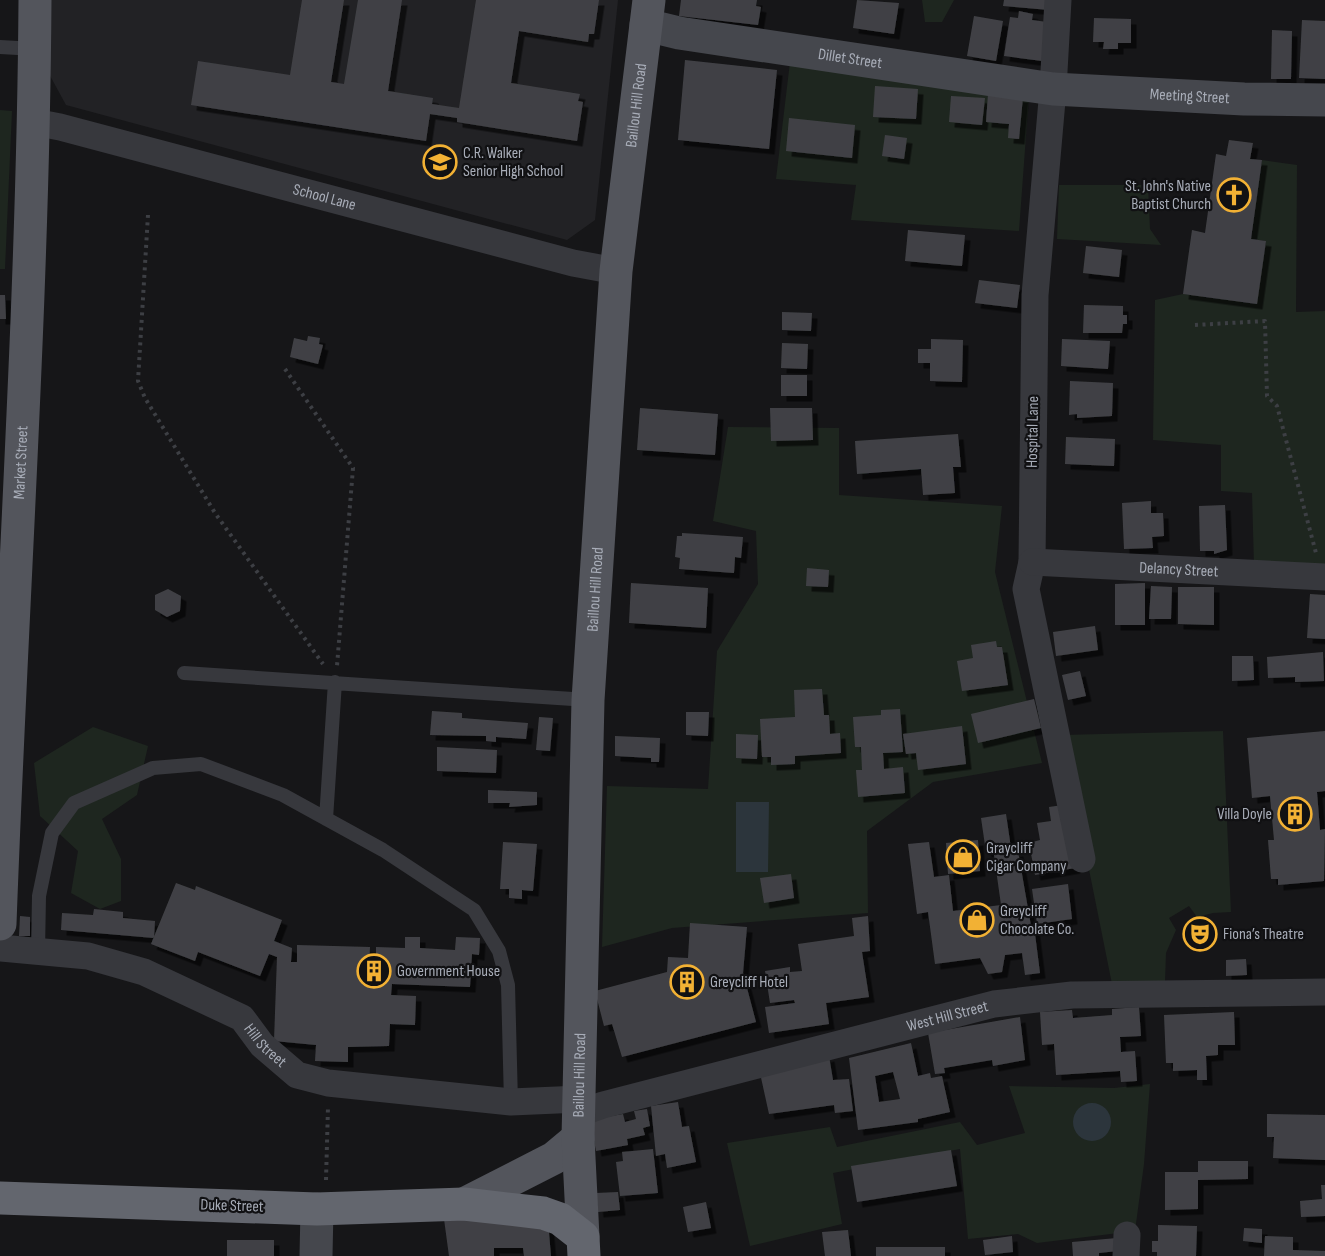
<svg xmlns="http://www.w3.org/2000/svg" width="1325" height="1256" font-family="'Sofia Sans Condensed',sans-serif">
<defs>
<filter id="shadow"><feDropShadow dx="5.5" dy="5.5" stdDeviation="0" flood-color="#0009"/></filter>
</defs>
<rect width="100%" height="100%" fill="#161618"/>
<!-- built -->
<path fill="#222225" d="M51,0H618L595,220L567,240L66,105L48,72Z"/>
<!-- green -->
<path fill="#1e261f" d="M922,0H954L942,22H925Z
M790,62L1029,95L1019,231L851,220L856,185L776,179Z
M0,110L12,111L5,269H0Z
M1262,160L1297,165L1296,312L1325,311V572L1254,566L1252,493L1221,491V445L1153,440L1155,300L1183,294L1257,304L1266,241L1251,239Z
M1059,185H1148L1150,229L1161,245L1057,239Z
M728,427L839,428V495L1002,506L995,572L1042,763L933,782L867,831L868,913L672,928L602,947L607,786L708,789L717,651L758,584L756,531L713,521Z
M93,727L148,746L137,795L102,819L121,859V901L100,909L71,893L78,851L40,816L34,763Z
M1223,731L1231,912L1213,913L1197,917L1189,906L1169,918L1176,930L1166,953L1165,982L1112,984L1062,735Z
M1150,1084L1144,1164L1135,1231L1037,1243L1018,1234L968,1239L960,1149L833,1173L842,1224L750,1246L727,1143L830,1127L837,1147L960,1122L977,1145L1025,1133L1009,1086L1114,1088Z"/>
<!-- water -->
<path fill="#2c353c" d="M736,802H769L768,872H736Z
M1073 1122a19 19 0 1 1 38 0a19 19 0 1 1-38 0Z"/>
<!-- building -->
<path fill="#404145" fill-rule="evenodd" filter="url(#shadow)" d="M302,0H344L331,82L344,84L358,0H402L388,91L433,98L432,104L459,108L476,0H599L594,34H589L588,42L519,31L511,83L580,94L578,101L583,102L577,141L457,122V118L430,114L426,141L191,105L198,61L290,75Z
M681,0H757L756,6L761,7L758,25L679,16Z
M857,0L899,3L894,34L853,28Z
M1004,0H1050L1049,10L1003,6Z
M1019,11L1033,14L1032,20L1047,22L1042,61L1004,56L1010,17L1018,18Z
M974,16L1003,21L996,61L967,56Z
M1094,18L1131,19V43H1118V49H1103L1104,42H1093Z
M1302,20L1325,21V79L1299,78Z
M1272,30L1292,31L1291,79H1271Z
M685,60L777,70L769,149L678,140Z
M875,86L918,89L916,119L873,117Z
M988,94L1023,97L1019,139L1008,138L1009,124L986,122Z
M951,96L985,98L982,125L949,122Z
M789,118L855,125L852,158L786,151Z
M885,135L907,138L904,159L882,156Z
M1229,140L1253,143L1250,159L1262,160L1251,239L1266,241L1257,304L1183,294L1192,230L1205,233L1216,154L1226,156Z
M908,230L965,235L962,266L905,261Z
M1086,246L1122,250L1119,277L1083,273Z
M979,280L1020,285L1017,308L975,303Z
M0,295H5L6,319H0Z
M1084,305L1123,306V315H1127V324H1123L1122,333H1083Z
M782,312L812,313L811,331L782,330Z
M308,336L320,338L319,344L323,345L318,364L290,357L294,338L307,341Z
M931,339L963,340L962,382L930,381V363H918V349H931Z
M1062,339L1110,341L1108,369L1061,366Z
M782,343L808,344L807,369L781,368Z
M781,375H807V396H781Z
M1070,381L1113,383L1112,416L1077,418V414L1069,415Z
M640,408L718,414L715,455L637,450Z
M770,408H812L813,440L771,441Z
M958,434L961,467H953L955,493L923,495L921,469L857,474L855,441Z
M1066,437L1115,439L1114,466L1065,464Z
M1151,501V513H1163L1164,536L1152,537L1153,548L1124,549L1122,503Z
M1225,505L1227,550L1214,554V551H1200L1199,506Z
M682,533L743,537L741,558L735,557L734,573L679,569L680,558L675,557L677,536H682Z
M807,568L829,570L828,587L806,586Z
M631,583L708,588L706,628L629,623Z
M1145,583V625H1115V584Z
M1151,586L1172,587L1171,619H1149Z
M1178,587H1214V625L1178,624Z
M168,589L181,596L180,611L167,617L155,610V595Z
M1310,594L1325,595V639L1307,638Z
M1095,626L1098,650L1056,656L1053,632Z
M996,641L997,647H1002L1008,685L962,691L957,661L973,658L971,645Z
M1323,652L1324,681L1295,682V677L1268,678L1267,657Z
M1232,656H1253L1254,680L1232,681Z
M1080,671L1086,696L1068,700L1062,675Z
M822,689L824,715H829L830,734L840,733L841,753L795,756V764L771,765V757H762L760,719L795,717L794,690Z
M1034,699L1041,728L978,743L971,714Z
M900,709L903,752L883,753L884,769L903,767L905,793L858,797L856,770H862L861,747H855L853,717L881,715V710Z
M432,711L462,713V718L528,723L526,739L496,737V742L486,741V736L430,735Z
M686,712H709L708,736L686,735Z
M539,717L553,718L550,751L536,750Z
M962,726L966,764L918,770L916,753L906,754L903,734Z
M1325,731V791L1317,792L1320,830L1325,829L1324,881L1278,885V879H1271L1268,840H1274L1270,796L1252,798L1247,738Z
M736,734L758,735L757,759L736,758Z
M615,736L660,738L659,762H651V758L615,756Z
M437,747L497,750L496,773L437,771Z
M488,790L537,792V805L509,807L510,803H488Z
M1063,805L1075,868L1035,875L1029,843L1040,840L1037,823L1051,821L1049,807Z
M1006,814L1011,848L986,852L981,818Z
M978,840L980,871L948,874L946,843Z
M503,842L537,844L533,891L522,890V899L509,898V889H500Z
M929,842L934,877L949,875L953,911L1001,905L994,855L1018,851L1031,926H1034L1040,973L1025,975L1022,953L1005,955L1002,972L988,974L980,958L935,964L928,912L917,914L908,844Z
M791,874L794,898L764,903L760,878Z
M176,883L195,890L196,886L282,920L274,941L292,948L291,962H297V945L370,947L369,965L376,966V947L405,948V937H420V948L455,950L456,937L480,938L479,955L472,954L470,987L392,984L391,995L416,996L415,1025L390,1024L389,1046L348,1047V1062L315,1061L316,1045L274,1041L277,957L269,954L260,976L198,952L195,961L151,944Z
M1068,884L1072,919L1037,924L1032,889Z
M94,909L123,912V918L155,921L154,938L61,930L62,913L93,915Z
M20,916L30,917V936H19Z
M868,916L870,951L862,952L869,997L826,1003L829,1024L769,1033L765,1007L795,1003L794,1000L770,1003L765,971L790,967V972L802,971L798,944L854,936L852,918Z
M690,923L747,927L743,973L756,1022L622,1057L612,1024L604,1026L595,991L667,972L668,957L688,958Z
M1246,959L1247,975L1226,976V960Z
M1139,1007L1141,1036L1120,1037L1121,1052L1135,1051L1137,1081L1121,1082L1120,1071L1056,1075L1054,1044L1042,1045L1040,1012L1072,1010L1073,1018L1112,1015V1009Z
M1234,1012L1235,1045H1218V1055L1206,1056L1207,1080H1197V1070L1173,1071V1063H1166L1164,1015Z
M1020,1017L1025,1060L993,1066L992,1060L944,1068L945,1073L935,1074L928,1033Z
M911,1043L918,1076L930,1073L931,1078L942,1076L950,1112L918,1119V1122L858,1130L849,1058ZM893,1072L900,1099L879,1102L875,1076Z
M829,1056L833,1080L849,1079L853,1111L835,1113L834,1105L769,1114L760,1073Z
M678,1102L682,1127L689,1126L696,1162L667,1168L665,1154L656,1156L651,1106Z
M647,1109L650,1126L643,1128L645,1135L627,1139L628,1145L596,1151L590,1120L623,1114L625,1122L636,1119L634,1111Z
M1267,1114L1325,1115V1160L1273,1158L1274,1137H1267Z
M653,1149L658,1193L620,1196L616,1162L623,1161L622,1152Z
M951,1150L957,1186L857,1202L851,1166Z
M1198,1161H1248V1179L1198,1180V1209L1165,1210V1172H1198Z
M1321,1185H1325V1216L1301,1217L1300,1201L1322,1199Z
M618,1192L620,1210L598,1212L596,1193Z
M706,1202L711,1228L688,1232L683,1207Z
M444,1219L548,1221L551,1256H524L523,1248H494V1256H449Z
M1158,1225L1197,1226L1196,1256H1157V1252H1152V1241H1158Z
M1244,1228L1262,1229V1243L1243,1241Z
M848,1230L851,1256H825L822,1232Z
M1012,1236L1013,1252L985,1255L983,1240Z
M1265,1236L1293,1237V1250L1325,1251V1256H1264Z
M1117,1238L1118,1251L1099,1253V1256H1073L1072,1242Z
M227,1240H274V1256H227Z
M876,1247H945V1256H876Z"/>
<g fill="none" stroke-linecap="round" stroke-linejoin="round">
<!-- path -->
<path stroke="#3d3f44" stroke-width="4" stroke-dasharray="3 4.5" stroke-linecap="butt" d="M148,215L138,381L145,398L215,513L323,664
M1195,325L1265,321L1267,396L1277,406L1316,553
M285,369L353,468L337,666
M326,1180L328,1107"/>
<!-- lane -->
<path stroke="#37383d" stroke-width="14" d="M0,47L35,49
M184,673L588,700
M326,819L335,682
M38,951L39,896L52,833L74,803L153,768L201,764L283,795L383,850L474,910L499,951L508,985L511,1102"/>
<!-- street -->
<g stroke="#37383d" stroke-width="27">
<path d="M1058,0L1053,89L1035,295L1032,562L1026,589L1082,859"/>
<path id="s1" d="M34,122L60,127L573,263L616,271"/>
<path id="s2" d="M1032,562L1325,577"/>
<path id="s3" d="M0,948L88,956L144,972L242,1018L262,1045L297,1075L328,1083L511,1102L580,1099"/>
<path id="s4" d="M580,1113L603,1105L994,1004L1072,995L1325,992"/>
<path d="M1126,1256L1127,1235"/>
</g>
<!-- secondary -->
<g stroke="#45474d" stroke-width="33">
<path id="s5" d="M646,25L679,33L1053,89L1244,99L1325,100"/>
<path d="M316,1256L317,1209"/>
</g>
<!-- primary -->
<g stroke="#53555c" stroke-width="33">
<path id="s6" d="M0,924C11,616 33,308 35,0"/>
<path d="M464,1204L554,1158L578,1138"/>
<path id="s7" d="M583,1237L578,1138L588,700L616,271L649,0"/>
</g>
<!-- highway -->
<path stroke="#63666e" stroke-width="33" d="M0,1198L317,1209L464,1204L543,1213L560,1219L583,1237L584,1256"/>
</g>
<!-- icons -->
<defs>
<g id="school-ring" transform="scale(1.725)"><circle r="9.5" fill="#111113" stroke="#f2b134" stroke-width="1.5"/><path d="M0-5L7-2L0 1L-7-2ZM-4 1L0 2.5L4 1V4Q0 6-4 4Z" fill="#f2b134"/></g>
<g id="church-ring" transform="scale(1.725)"><circle r="9.5" fill="#111113" stroke="#f2b134" stroke-width="1.5"/><path d="M-1.2-6h2.4v3.5h3.3v2.4h-3.3V6h-2.4V-.1h-3.3v-2.4h3.3Z" fill="#f2b134"/></g>
<g id="building-ring" transform="scale(1.725)"><circle r="9.5" fill="#111113" stroke="#f2b134" stroke-width="1.5"/><path d="M-4-6H4V6H1V3H-1V6H-4ZM-2.5-4.3h1.7v1.8h-1.7ZM.8-4.3h1.7v1.8H.8ZM-2.5-1h1.7V.8h-1.7ZM.8-1h1.7V.8H.8Z" fill="#f2b134"/></g>
<g id="shop-ring" transform="scale(1.725)"><circle r="9.5" fill="#111113" stroke="#f2b134" stroke-width="1.5"/><path d="M-5-2.5h2.3a2.7 3.5 0 0 1 5.4 0H5L5.5 6h-11ZM-1.5-2.5h3a1.5 2.3 0 0 0-3 0Z" fill="#f2b134"/></g>
<g id="theatre-ring" transform="scale(1.725)"><circle r="9.5" fill="#111113" stroke="#f2b134" stroke-width="1.5"/><path d="M-5-5.5Q0-4 5-5.5V0Q5 5 0 6Q-5 5-5 0ZM-3.3-2.5H-1v1.5H-3.3ZM1-2.5H3.3v1.5H1ZM-2.8 1Q0 5.5 2.8 1Z" fill="#f2b134"/></g>
</defs>
<g fill-rule="evenodd">
<use href="#school-ring" x="440" y="162"/>
<use href="#church-ring" x="1234" y="195"/>
<use href="#building-ring" x="1295" y="814"/>
<use href="#shop-ring" x="963" y="857"/>
<use href="#shop-ring" x="977" y="920"/>
<use href="#theatre-ring" x="1200" y="934"/>
<use href="#building-ring" x="374" y="971"/>
<use href="#building-ring" x="687" y="982"/>
</g>
<g text-anchor="middle" dominant-baseline="central" stroke-width="4.5" stroke-linejoin="round" paint-order="stroke">
<!-- street labels -->
<g font-size="16" fill="#a8adb8" stroke="#111113">
<text stroke="none"><textPath href="#s5" startOffset="207">Dillet Street</textPath></text>
<text stroke="none"><textPath href="#s5" startOffset="549">Meeting Street</textPath></text>
<text stroke="none"><textPath href="#s7" startOffset="1134">Baillou Hill Road</textPath></text>
<text stroke="none"><textPath href="#s1" startOffset="300">School Lane</textPath></text>
<text transform="translate(1033 432) rotate(-89)">Hospital Lane</text>
<text stroke="none"><textPath href="#s6" startOffset="462">Market Street</textPath></text>
<text stroke="none"><textPath href="#s2" startOffset="147">Delancy Street</textPath></text>
<text stroke="none"><textPath href="#s7" startOffset="648">Baillou Hill Road</textPath></text>
<text stroke="none"><textPath href="#s4" startOffset="380">West Hill Street</textPath></text>
<text stroke="none"><textPath href="#s3" startOffset="291">Hill Street</textPath></text>
<text stroke="none"><textPath href="#s7" startOffset="162">Baillou Hill Road</textPath></text>
<text transform="translate(232 1206) rotate(2)">Duke Street</text>
</g>
<!-- poi labels -->
<g font-size="16" fill="#a8adb8" stroke="#111113" text-anchor="start">
<text x="463" y="153">C.R. Walker<tspan x="463" dy="18">Senior High School</tspan></text>
<text x="1211" y="186" text-anchor="end">St. John's Native<tspan x="1211" dy="18">Baptist Church</tspan></text>
<text x="1272" y="814" text-anchor="end">Villa Doyle</text>
<text x="986" y="848">Graycliff<tspan x="986" dy="18">Cigar Company</tspan></text>
<text x="1000" y="911">Greycliff<tspan x="1000" dy="18">Chocolate Co.</tspan></text>
<text x="1223" y="934">Fiona’s Theatre</text>
<text x="397" y="971">Government House</text>
<text x="710" y="982">Greycliff Hotel</text>
</g>
</g>
</svg>
